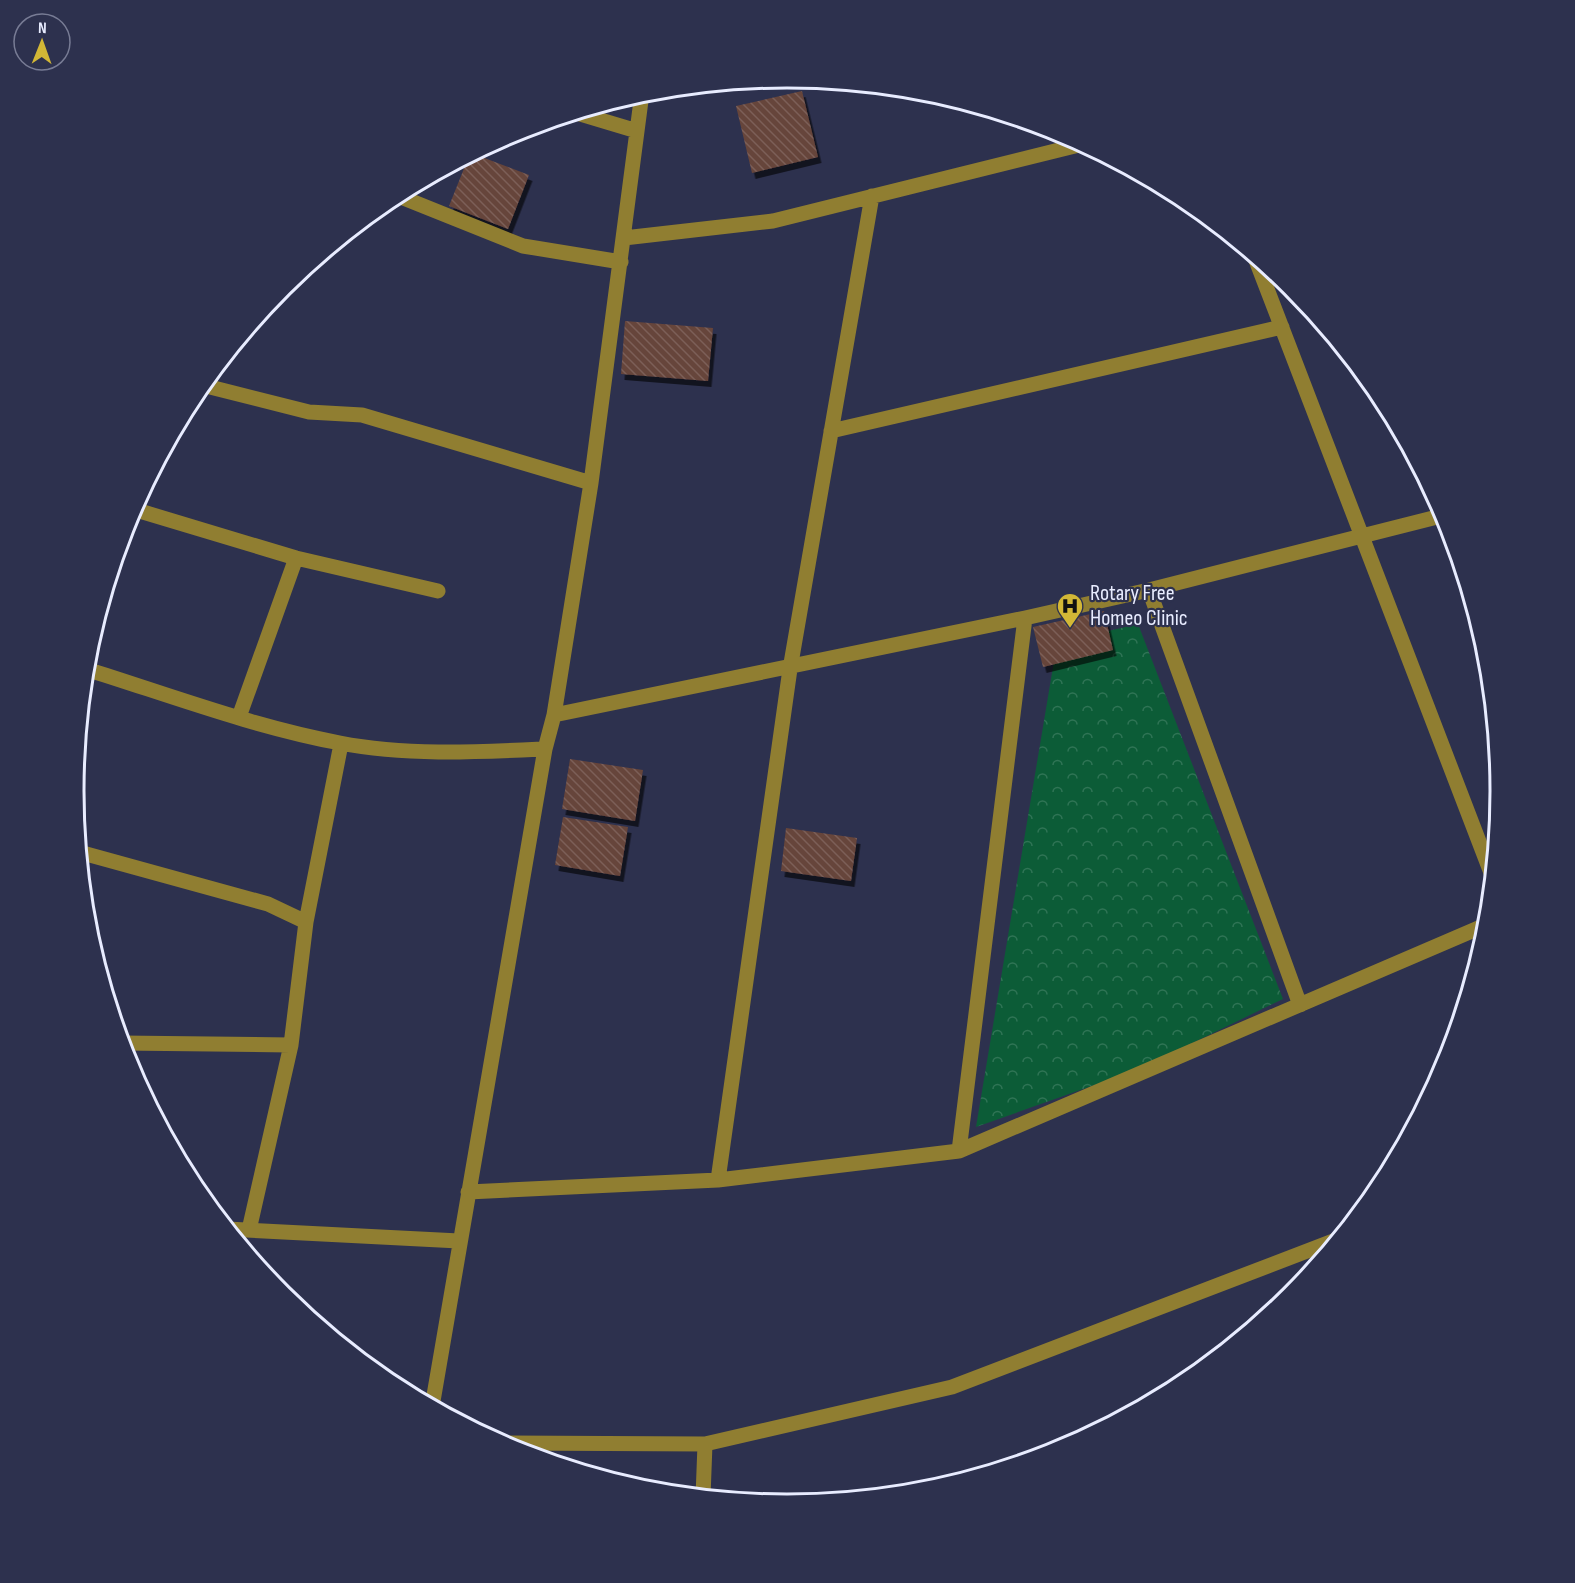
<svg xmlns="http://www.w3.org/2000/svg" width="1575" height="1583" font-family="'Sofia Sans Condensed',sans-serif">
<defs>
<pattern id="park-crowns" width="20" height="18" patternUnits="userSpaceOnUse" patternTransform="scale(1.5)"><rect width="20" height="18" fill="#0c5c37"/><path d="M2 6a3 3 0 1 1 6 0M12 15a3 3 0 1 1 6 0" fill="none" stroke="#2f7455"/></pattern>
<pattern id="building-back-hatch" width="6" height="6" patternUnits="userSpaceOnUse" patternTransform="scale(1.5)"><rect width="6" height="6" fill="#66443a"/><path d="M-1 5l2 2M0 0l6 6M5-1l2 2" fill="none" stroke="#7c5f58"/></pattern>
<filter id="shadow"><feDropShadow dx="3.5" dy="6" stdDeviation="0" flood-color="#0009"/></filter>
</defs>
<rect width="100%" height="100%" fill="#2d314e"/>
<!-- park -->
<path fill="url(#park-crowns)" d="M1138,624L1283,999L1137,1070L976,1127L1057,643Z"/>
<!-- building -->
<path fill="url(#building-back-hatch)" filter="url(#shadow)" d="M802,91L818,157L752,173L736,106Z
M474,154L529,175L508,229L449,206L469,156Z
M625,321L713,328L708,381L621,374Z
M1104,611L1113,650L1043,667L1033,627Z
M570,759L643,770L635,821L562,809Z
M563,817L628,827L620,876L555,865Z
M786,828L857,838L851,881L781,871Z"/>
<g fill="none" stroke-linecap="round" stroke-linejoin="round">
<!-- minor -->
<path stroke="#907e31" stroke-width="15" d="M577,113L637,131
M396,195L523,246L621,262
M624,238L773,221L1083,144
M1254,255L1493,878
M202,385L309,412L362,415L591,483
M831,431L1282,327
M133,509L296,558L438,591
M1149,590L1300,1005
M86,669C169,695 254,727 340,743C406,756 479,752 545,749
M554,715L1025,618L1149,590L1445,515
M239,717L296,558
M79,852L268,904L306,922L291,1045L249,1230
M306,922L341,744
M121,1043L291,1045
M959,1151L1025,618
M718,1180L790,669L872,196
M468,1192L718,1180L959,1151L1488,924
M227,1229L459,1241
M432,1407L545,749L554,715L591,483L642,93
M500,1443L705,1444L952,1387L1341,1238
M703,1497L705,1444"/>
</g>
<!-- icons -->
<defs>
<g id="hospital-pin" transform="scale(1.35)"><path d="M0 17L-7.5 6A9.5 9.5 0 1 1 7.5 6Z" fill="#d2b736" stroke="#2d314e"/><path d="M-5-5h3v3.5h4V-5h3V5h-3V1.5h-4V5h-3Z" fill="#111"/></g>
</defs>
<g fill-rule="evenodd">
<use href="#hospital-pin" x="1070" y="606"/>
</g>
<g text-anchor="middle" dominant-baseline="central" stroke-width="4.5" stroke-linejoin="round" paint-order="stroke">
<!-- poi labels -->
<g font-size="22" fill="#e8ecff" stroke="#2d314e" text-anchor="start">
<text x="1090" y="593">Rotary Free<tspan x="1090" dy="25">Homeo Clinic</tspan></text>
</g>
</g>
<!-- crop -->
<path d="M0 0H1575V1583H0ZM84 791a703 703 0 1 1 1406 0a703 703 0 1 1-1406 0Z" fill="#2d314e" fill-rule="evenodd"/>
<path fill="none" stroke="#e8ecff" stroke-width="3" d="M84 791a703 703 0 1 1 1406 0a703 703 0 1 1-1406 0Z"/>
<!-- north arrow -->
<g transform="translate(42 42) rotate(1)"><circle r="28" fill="#2d314e" stroke="#787c95" stroke-width="1.5"/>
<path d="M0-4.5L10 22L0 15L-10 22Z" fill="#d2b736"/>
<text y="-9" font-size="16" font-weight="bold" text-anchor="middle" fill="#e8ecff">N</text>
</g>
</svg>
